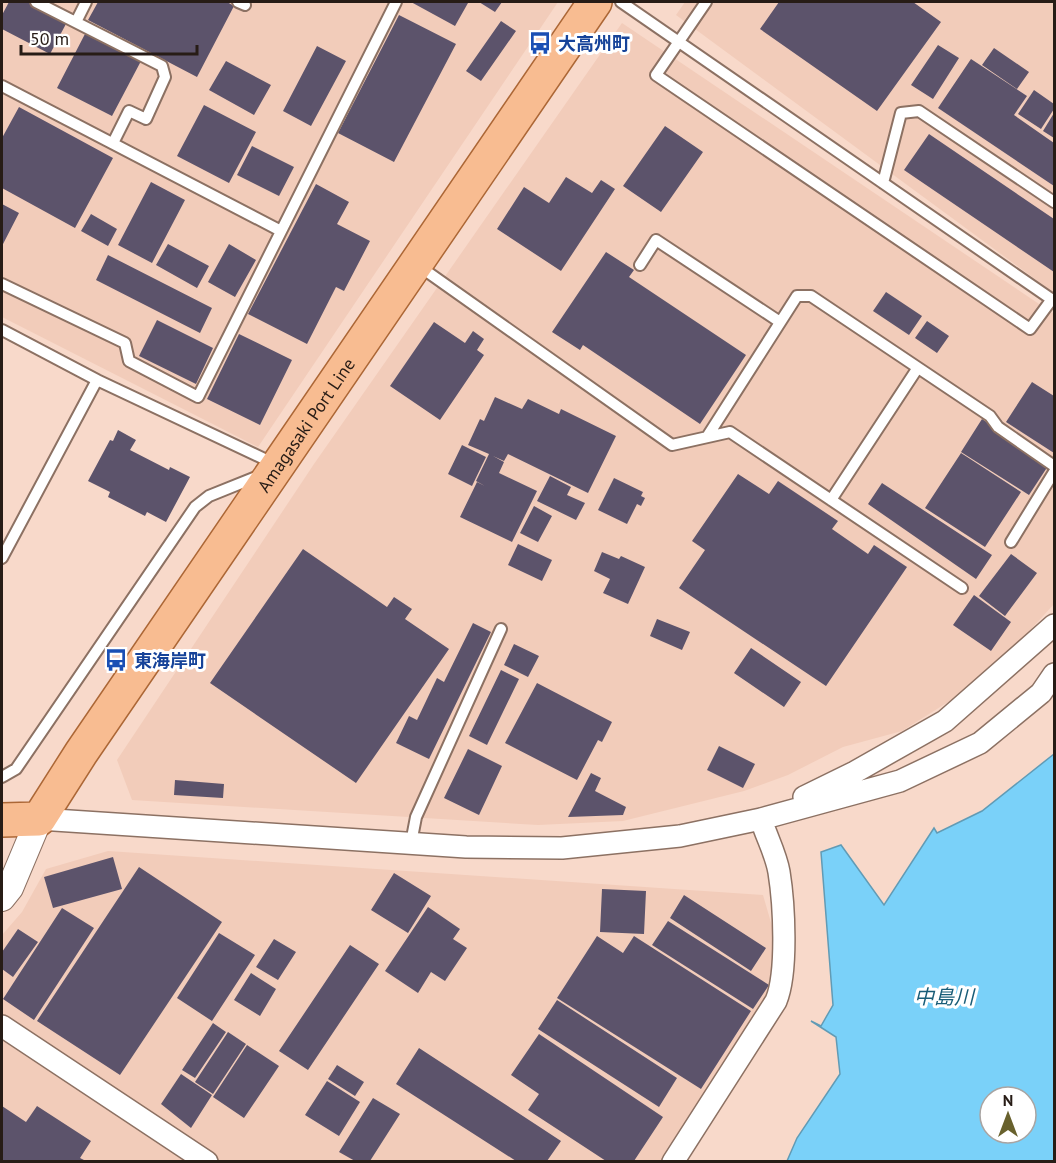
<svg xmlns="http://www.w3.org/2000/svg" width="1056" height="1163" font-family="'PT Sans','Noto Sans JP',sans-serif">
<rect width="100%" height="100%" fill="#f8d9ca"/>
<!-- built -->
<path fill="#f2ccba" d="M2,2H558L258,447L2,317Z
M685,2H1054V293L676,15Z
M622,23L1054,314V604L1022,639L964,692L902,731L843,747L788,775L744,791L623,821L538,825L132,800L117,760L314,464Z
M108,851L763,895L774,933V988L667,1161L2,1162V935L22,912L46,869Z"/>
<!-- water -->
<path fill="#7ad1f9" stroke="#619bb5" stroke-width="1.5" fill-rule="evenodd" d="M1054,754V1161H787L797,1138L840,1074L836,1037L811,1021L821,1026L833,1005L821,852L841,845L884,905L934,828L937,833L982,811ZM990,1097H1026V1133H990Z"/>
<!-- building -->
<path fill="#5c536b" d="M9,2H29L67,22L50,54L2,29V15Z
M98,2H227L234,6L197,77L88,20Z
M411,2H465L468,3L455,26Z
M479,2H502L495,12Z
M779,2H913L941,22L877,111L760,29Z
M399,15L456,44L394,162L338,133Z
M501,21L516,31L481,81L466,71Z
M86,32L141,61L112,116L57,88Z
M938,45L959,58L933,99L911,85Z
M317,46L346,61L311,126L283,111Z
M994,48L1029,72L1017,89L982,65Z
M971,59L1027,96L1014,115L1054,143V186L938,108Z
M226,61L271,85L254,115L209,90Z
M1034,90L1054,104V109L1041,129L1018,114Z
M204,105L256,132L229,183L177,156Z
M19,107L113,158L75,228L2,188V138Z
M1054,113V138L1043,131Z
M665,126L703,152L661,212L623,186Z
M929,134L1054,219V272L904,170Z
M252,146L294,167L279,196L237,175Z
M566,177L592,193L601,180L615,189L561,271L497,229L524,187L549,203Z
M151,182L185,200L152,263L118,245Z
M316,184L349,202L337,224L370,241L344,291L336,287L307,344L248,314Z
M2,204L19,213L2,246Z
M91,214L117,229L108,246L81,231Z
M168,244L209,266L197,288L156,265Z
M229,244L256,260L235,297L208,282Z
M606,252L634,270L629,277L746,355L700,424L583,345L580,350L552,332Z
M108,255L212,308L200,333L96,280Z
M886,292L922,316L909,335L873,311Z
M157,320L213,348L196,384L139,356Z
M927,321L949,336L937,353L915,338Z
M434,322L465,343L473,331L484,339L477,350L484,355L440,420L390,386Z
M239,334L292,360L260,425L207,399Z
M1032,382L1054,396V453L1006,422Z
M495,397L522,409L528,399L559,414L561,409L616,436L588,493L508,454L504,461L493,456L504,462L499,473L537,491L512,542L460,517L477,482L485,486L476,481L489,454L468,445L480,419L484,421Z
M982,419L1050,463L1029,495L961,452Z
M118,430L136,440L130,450L169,470L170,467L190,477L166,522L147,512L145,516L108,497L110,492L88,481L110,440L113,441Z
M462,445L486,457L472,486L448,474Z
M961,453L1021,492L985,547L925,508Z
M738,474L769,494L778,481L838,521L832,529L868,554L874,545L907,567L826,686L679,588L705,550L692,541Z
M550,476L571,487L567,495L585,503L576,520L537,501Z
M614,478L643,492L641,496L645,498L641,506L637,504L627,524L598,510Z
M882,483L992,555L976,579L868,504Z
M534,506L552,516L538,542L520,533Z
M518,544L552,560L542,581L508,565Z
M303,549L387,607L394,597L412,609L405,619L449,649L356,783L210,683Z
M602,552L619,559L621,556L645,567L628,604L603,593L610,579L594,571Z
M1011,554L1037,573L1005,616L979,596Z
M974,595L1011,622L991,651L953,625Z
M657,619L690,632L682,650L650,636Z
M473,623L491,632L429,759L396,743L409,716L417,720L437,678L444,682Z
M514,644L539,656L528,677L504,665Z
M751,648L801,682L784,707L734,673Z
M501,670L519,679L487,745L469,736Z
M537,683L612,722L602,742L598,740L577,780L505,743Z
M719,746L755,764L743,788L707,770Z
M468,749L502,766L479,815L444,798Z
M591,773L601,778L595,791L626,807L623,815L568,817Z
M175,780L224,784L223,798L174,795Z
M113,857L122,889L53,908L44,877Z
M139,867L222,922L120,1075L37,1021Z
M394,873L431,896L408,933L371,910Z
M602,889L646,891L644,934L600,932Z
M684,895L766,948L751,971L670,918Z
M428,907L460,929L453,939L467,948L445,981L431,972L418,993L385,971Z
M62,908L94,928L34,1020L3,999Z
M668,921L769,985L753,1009L652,945Z
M18,929L38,942L13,977L2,969V952Z
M219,933L255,955L212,1021L177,998Z
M597,936L623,953L634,936L751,1011L701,1089L557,998Z
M274,939L296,952L278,980L256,967Z
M350,945L379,964L308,1070L279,1051Z
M251,973L276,989L260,1016L234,1000Z
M557,1000L677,1078L659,1107L538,1029Z
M213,1023L226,1032L195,1078L182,1070Z
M228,1032L246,1044L213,1094L195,1082Z
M539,1034L663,1117L634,1161H606L528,1110L539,1094L511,1075Z
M247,1045L279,1066L244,1118L213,1097Z
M419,1048L561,1141L547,1161H516L396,1084Z
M337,1065L364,1082L355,1096L328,1079Z
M181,1074L212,1095L191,1128L161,1104Z
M327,1081L360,1102L339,1136L305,1115Z
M373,1098L400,1114L370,1161H355L339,1152Z
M2,1106L26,1122L37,1106L91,1141L80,1158L86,1161H2Z"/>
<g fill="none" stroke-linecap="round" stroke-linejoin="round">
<!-- service casing -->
<g stroke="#8c7163" stroke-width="14">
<path id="service" d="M36,2L162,66L165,77L146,119L129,111L113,143
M238,2L245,5
M621,2L1054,301
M706,2L656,75L1030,329L1052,299
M76,22L86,2
M2,86L281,231
M883,183L901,113L919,111L1054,202
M640,265L656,240L780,322
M419,266L672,445L730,432L962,588
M2,284L125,343L129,361L198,397L396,2
M2,330L97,380L275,464
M707,437L797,296H811L990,416L998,427L1054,466
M831,500L917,369
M1011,542L1054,472
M2,558L97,380
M2,777L16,769L195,507L209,496L261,475
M411,843L416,817L501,629"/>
</g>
<!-- minor casing -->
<g stroke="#8c7163" stroke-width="24">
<path id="minor" d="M804,797L855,772L945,721L1054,625
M39,819L466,847L562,848L680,836L761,819L900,781L980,743L1041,693L1054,674
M2,1026L207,1162
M673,1162L776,1001C788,972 784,903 779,872C776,854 766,836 761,819"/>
</g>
<!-- tertiary casing -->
<g stroke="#8c7163" stroke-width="28">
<path id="tertiary" d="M2,898L10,888L39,819"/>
</g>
<!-- primary casing -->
<g stroke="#ac6736" stroke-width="36">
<g id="primary">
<path id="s1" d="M2,820L39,819L81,753L595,2"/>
</g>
</g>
<!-- service -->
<use href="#service" stroke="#fff" stroke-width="10"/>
<!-- minor -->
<use href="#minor" stroke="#fff" stroke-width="21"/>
<!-- tertiary -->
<use href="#tertiary" stroke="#fff" stroke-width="26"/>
<!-- primary -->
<use href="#primary" stroke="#f8bc91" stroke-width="33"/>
</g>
<!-- icons -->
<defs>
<g id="bus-bare" transform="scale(1.8)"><path d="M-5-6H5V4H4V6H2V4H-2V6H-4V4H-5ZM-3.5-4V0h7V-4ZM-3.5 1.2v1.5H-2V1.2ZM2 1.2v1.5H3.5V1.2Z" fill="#1a4fb4" stroke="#fff" stroke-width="2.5" paint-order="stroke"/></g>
</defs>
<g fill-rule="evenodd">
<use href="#bus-bare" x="540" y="43"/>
<use href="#bus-bare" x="116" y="660"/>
</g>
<g text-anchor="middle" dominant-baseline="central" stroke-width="6" stroke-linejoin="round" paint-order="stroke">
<!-- transit labels -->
<g font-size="18" font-weight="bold" fill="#164399" stroke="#fff" text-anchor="start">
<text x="558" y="43">大高州町</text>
<text x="134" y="660">東海岸町</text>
</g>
<!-- street labels -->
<g font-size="18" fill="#271c16" stroke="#fff">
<text stroke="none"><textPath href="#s1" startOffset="513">Amagasaki Port Line</textPath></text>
</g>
<!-- water labels -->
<g font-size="20" font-style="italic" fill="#195d78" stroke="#fff">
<text x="944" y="997">中島川</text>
</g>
</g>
<!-- border -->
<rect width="1056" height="1163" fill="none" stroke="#271c16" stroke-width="6"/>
<!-- north arrow -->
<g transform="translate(1008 1115)"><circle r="28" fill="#ffffff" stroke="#a9a4a2" stroke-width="1.5"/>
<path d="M0-4.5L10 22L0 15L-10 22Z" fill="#68612d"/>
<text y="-9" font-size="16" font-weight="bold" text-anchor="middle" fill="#271c16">N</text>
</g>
<!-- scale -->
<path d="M21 45v9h176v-9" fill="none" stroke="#271c16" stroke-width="3"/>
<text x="30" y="45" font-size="18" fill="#271c16" stroke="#ffffff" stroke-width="4.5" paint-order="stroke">50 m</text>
</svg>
